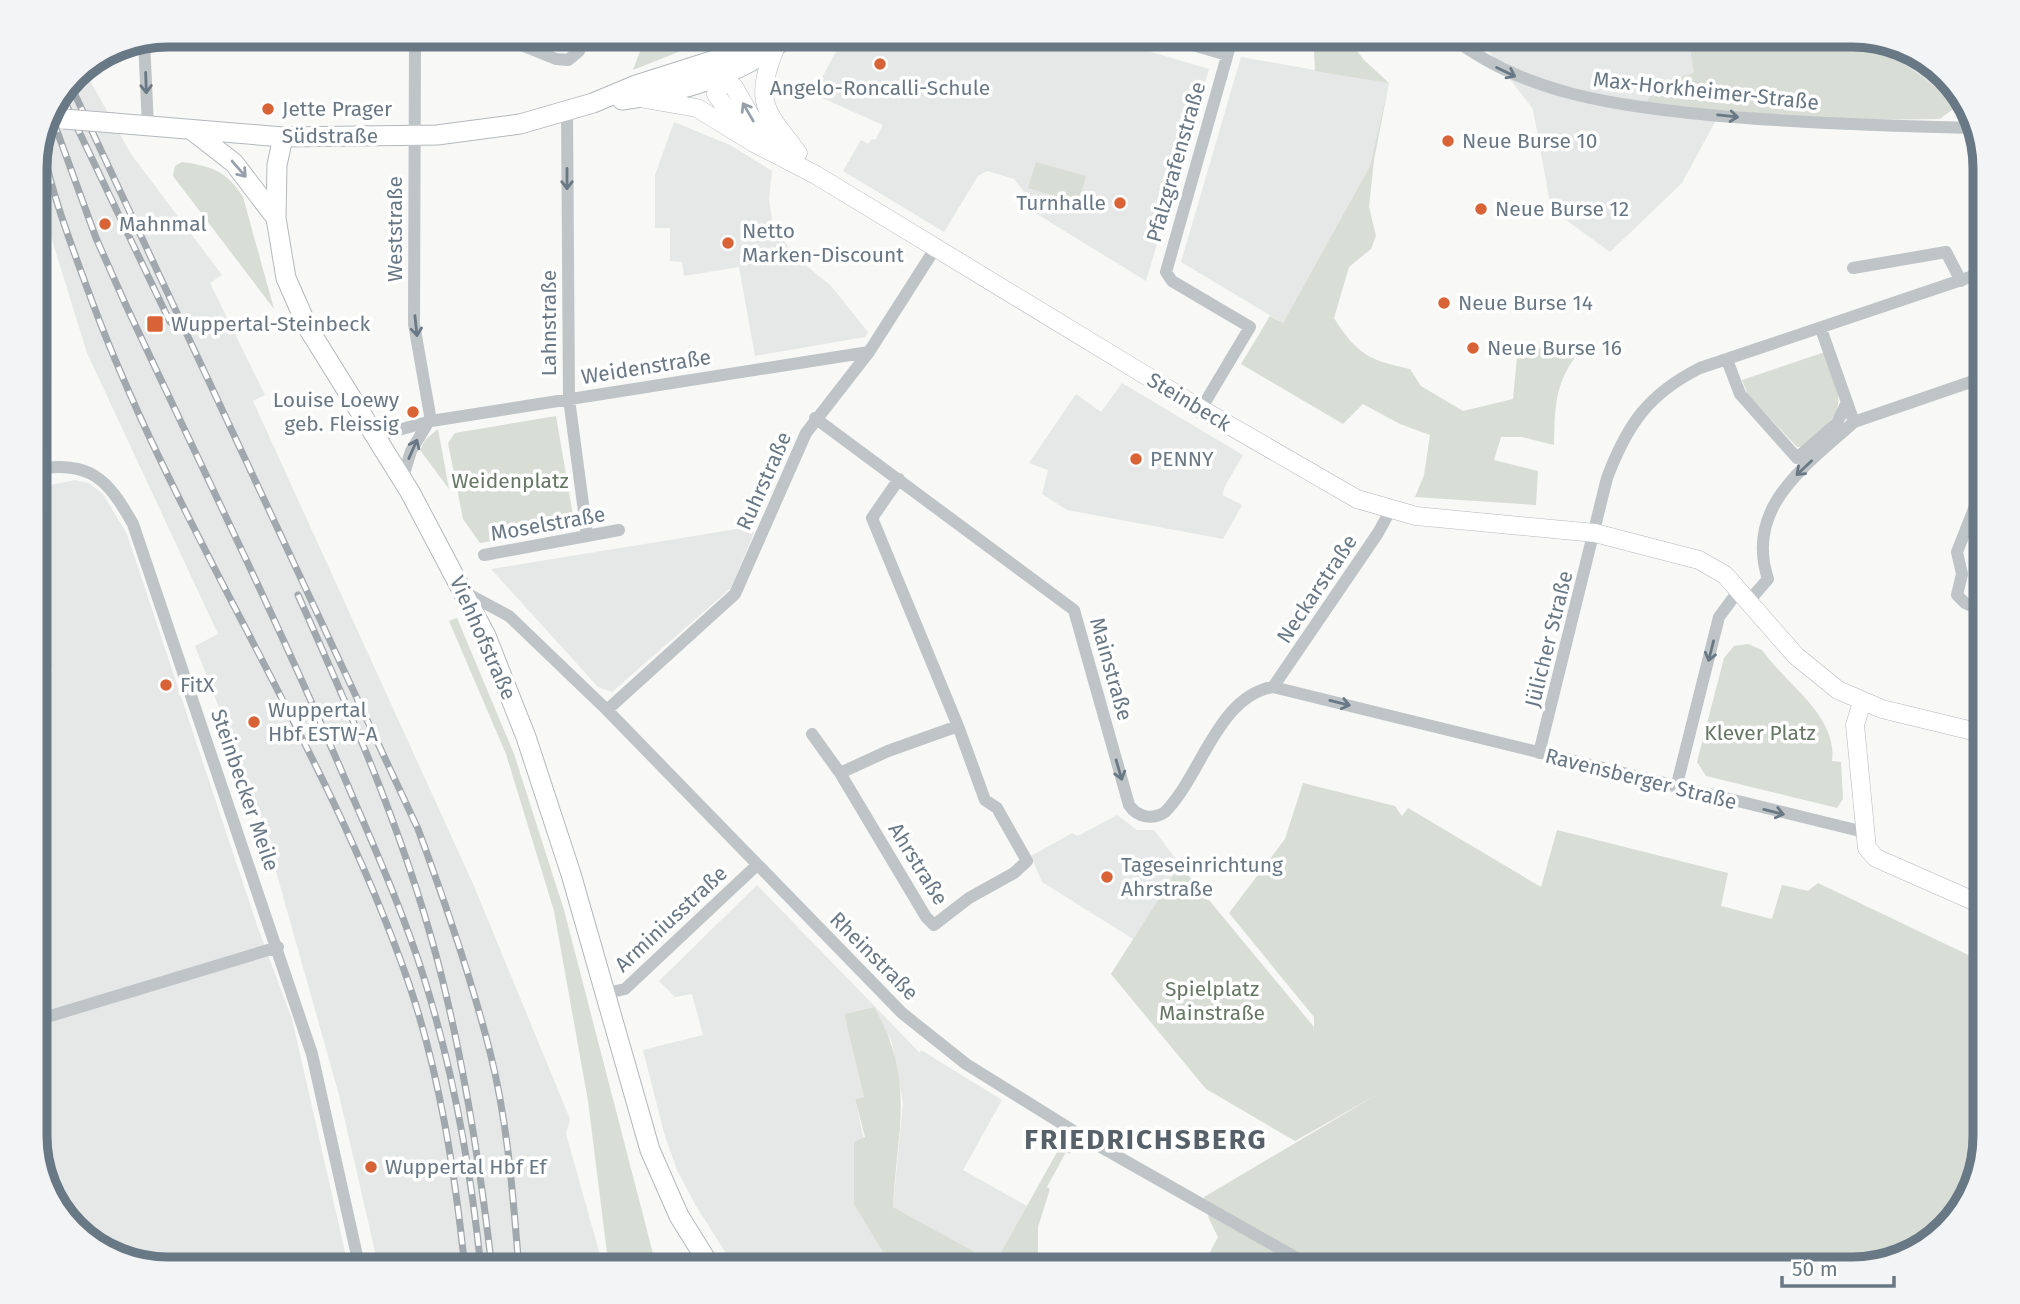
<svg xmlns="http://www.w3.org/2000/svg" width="2020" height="1304" font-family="'Fira Sans',sans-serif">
<rect width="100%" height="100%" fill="#f8f8f6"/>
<!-- built -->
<path fill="#e6e7e7" d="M845,35H1094L1209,69L1146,281L1019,203L1025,193L1014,179L987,171L978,176L944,232L843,171L861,140L868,144L872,139L875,140L883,125L813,94Z
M1476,35H1852L1925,57L1969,107L1730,94L1682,183L1610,252L1551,209L1533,109Z
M1241,57L1389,83L1370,166L1283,323L1181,262Z
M83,68L131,154L222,275L210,283L265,395L253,401L474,886L570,1119L566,1134L604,1269H379L339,1095L259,811L195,646L218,634L87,353L35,185V160L74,74Z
M674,122L730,145L772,171L769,199L773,227L797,258L831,286L868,332L865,337L755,356L739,267L684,276L682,262L670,261V228H655V175Z
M1122,383L1243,455L1224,488L1223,495L1242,505L1223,539L1067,510L1042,494L1048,470L1029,463L1076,394L1101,412Z
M75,480L89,483L103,494L127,534L258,928L292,1019L349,1269H168L95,1247L53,1202L35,1144V747L52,671L35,572V488Z
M749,527L754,533L731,588L612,692L598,687L491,569Z
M1117,815L1137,830H1154L1180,865L1133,939L1042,882L1031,856L1072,833L1078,836Z
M757,885L920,1053L921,1050L1002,1100L963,1170L1027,1206L995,1263L893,1207L903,1102L892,1043L873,1007L844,1014L864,1097L855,1099L891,1265L917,1269H736L696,1206L677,1170L664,1133L643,1050L703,1035L692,994L675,997L659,981Z"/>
<!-- green -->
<path fill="#d8ddd5" d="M646,35H739L702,52L696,45L633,70Z
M1313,35H1345L1364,60L1389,83L1374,160L1369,207L1376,236L1371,249L1349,267L1334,318C1357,354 1368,360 1410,369L1421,386L1463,411L1513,399L1517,357L1558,341L1576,356C1554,385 1555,410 1554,445L1522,437H1501L1494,460L1538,471L1536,505L1415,497L1424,475L1430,435L1400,424L1363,404L1343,424L1241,364L1270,316L1283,323L1370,166L1389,83L1315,71Z
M1688,35H1852L1891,47L1892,55L1941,91L1953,86L1969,107L1957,106L1940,119L1856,120L1755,114L1647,102L1655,85L1694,73Z
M182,162C211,166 227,171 243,197L274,309L173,176L175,166Z
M1036,162L1086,176L1078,203L1028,188Z
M1825,352C1844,407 1848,408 1803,447H1797L1748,395L1742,380Z
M556,416L575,527L480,543L463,519L448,443L455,433Z
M438,429L449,489L420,450L425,440Z
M457,618L514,754L564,910L657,1269H609L588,1101L554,911L506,754L449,621Z
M1748,644L1762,650C1786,684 1838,716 1832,761L1841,762L1843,799L1837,808L1706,776L1697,762L1724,658L1734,646Z
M1303,783L1395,806L1402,816L1408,808L1541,887L1557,830L1728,873L1721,906L1772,919L1782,885L1808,891L1818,883L1985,963V1136L1963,1209L1918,1251L1852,1269H1201L1218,1237L1209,1219L1204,1197L1378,1094L1295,1141L1206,1089L1111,974L1180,865L1314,1027V1017L1229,913L1285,839Z
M874,1007C916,1081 897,1128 893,1207L995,1263L1066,1136L1077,1142L1070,1154L1066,1152L1047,1187L1050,1189L1038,1227V1269H917L891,1265L854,1204V1142L865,1137L855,1099L864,1097L844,1014Z"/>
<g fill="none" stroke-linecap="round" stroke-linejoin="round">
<!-- secondary casing -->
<g stroke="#b4b9be" stroke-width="19">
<path id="secondary" d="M776,46C754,102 763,108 798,153
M724,66L716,94L741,131
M710,72L734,87L754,122L785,152
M645,99L697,108L754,143L816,175L1201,409L1357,499L1416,516L1595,533L1699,560L1725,575L1796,656L1838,690L1882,709L1985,734
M1862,702L1855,725L1867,848L1876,858L1985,906"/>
</g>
<!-- primary casing -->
<g stroke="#b3b8bc" stroke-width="21">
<path id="primary" d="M622,100C682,92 742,75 790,35
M114,123L283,137L437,135L520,124L593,103L636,85L746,50L765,35
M193,131L234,163L276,218
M283,137L277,165L276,218L286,278L308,328L410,492L486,636L526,737L571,874L650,1150L679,1216L712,1269"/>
</g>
<!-- street -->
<path stroke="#bfc4c7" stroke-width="12" d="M415,35L414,324L431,421
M497,35L556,59L568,60L579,51L585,35
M1159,35L1227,55
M1449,35C1524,95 1616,105 1709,115C1797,123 1885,126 1974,128
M144,40L148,127
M567,111L569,399L587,534
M1853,268L1946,252L1961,281
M1821,329L1854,422L1985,377
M1727,360L1740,394L1797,458L1837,423L1847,402
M1201,409L1250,327L1172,281L1166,272L1233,35
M815,418L1074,610L1129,805C1138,818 1153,820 1165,812C1201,776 1218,696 1273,687L1864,832
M373,437L431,421L869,352
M35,469C91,461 107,478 133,524L312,1054L360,1269
M402,480L411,451L429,421
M1985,481L1957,552L1962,574L1957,595L1965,603L1985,612
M484,555L619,530
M466,593L509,616L607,710L902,1013L966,1064L1085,1138L1316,1269
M1749,601L1768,579C1744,506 1807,465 1854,422
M1273,687L1378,533L1390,511
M607,710L735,594L806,433L869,352L936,247
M812,734L840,773L926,917L934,925L969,898L1014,873L1027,861L997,808L985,800L958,726L872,518L899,479
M1539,753L1607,478C1627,425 1648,394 1700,368L1985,272
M840,773L888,751L958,726
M1676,788L1719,617L1739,590
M607,993L625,989L757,865
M35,1012L37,1020L278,947"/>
<!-- secondary -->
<use href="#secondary" stroke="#fff" stroke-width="18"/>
<!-- primary -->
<use href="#primary" stroke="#fff" stroke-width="19"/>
<!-- rail casing -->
<g stroke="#a1a8ad" stroke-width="7">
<path id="rail" d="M70,84L418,829C445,902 471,977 490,1052C508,1123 513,1197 519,1269
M63,98L170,322
M53,120L96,238L124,301C197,458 274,613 342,772C371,840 402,908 424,978C454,1073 471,1170 481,1269
M42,146C52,193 69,239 86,285C173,527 325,741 409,984C440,1075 455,1173 465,1269
M298,595C354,720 410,848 443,982C466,1076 481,1172 492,1269"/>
</g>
<!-- rail -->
<use href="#rail" stroke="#fff" stroke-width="4.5" stroke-dasharray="13" stroke-linecap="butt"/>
<!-- primary-bridge casing -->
<g stroke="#b3b8bc" stroke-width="21" stroke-linecap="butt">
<path id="primary-bridge" d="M64,119L114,123"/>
</g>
<!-- primary-bridge -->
<use href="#primary-bridge" stroke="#fff" stroke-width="19"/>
</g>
<!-- one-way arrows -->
<defs><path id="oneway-shaft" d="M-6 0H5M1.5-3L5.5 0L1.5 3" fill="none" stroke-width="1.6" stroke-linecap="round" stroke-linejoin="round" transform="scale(1.75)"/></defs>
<g stroke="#697885">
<use href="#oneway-shaft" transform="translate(1506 72) rotate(26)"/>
<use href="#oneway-shaft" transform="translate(146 83) rotate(88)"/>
<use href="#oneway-shaft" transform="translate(1728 116) rotate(6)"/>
<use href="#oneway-shaft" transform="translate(567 179) rotate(90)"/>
<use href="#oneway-shaft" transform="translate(416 326) rotate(84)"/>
<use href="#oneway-shaft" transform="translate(413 449) rotate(-66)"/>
<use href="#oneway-shaft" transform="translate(1804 468) rotate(137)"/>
<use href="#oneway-shaft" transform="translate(1711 651) rotate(104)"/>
<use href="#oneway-shaft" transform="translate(1340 703) rotate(14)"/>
<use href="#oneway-shaft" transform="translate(1119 770) rotate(74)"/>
<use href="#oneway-shaft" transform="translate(1774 812) rotate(14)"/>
</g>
<g stroke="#96a0aa">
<use href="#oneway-shaft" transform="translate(748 112) rotate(-120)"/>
<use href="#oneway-shaft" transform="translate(239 169) rotate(49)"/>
</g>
<!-- markers -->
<g fill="#d86337" stroke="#fff" stroke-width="2.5">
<circle cx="880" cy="64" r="7"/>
<circle cx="268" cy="109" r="7"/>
<circle cx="1448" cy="141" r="7"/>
<circle cx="1120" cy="203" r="7"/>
<circle cx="1481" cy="209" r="7"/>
<circle cx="105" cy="224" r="7"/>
<circle cx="728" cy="243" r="7"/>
<circle cx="1444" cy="303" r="7"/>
<rect x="146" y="315" width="18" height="18" rx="3.5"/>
<circle cx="1473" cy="348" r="7"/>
<circle cx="413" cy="412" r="7"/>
<circle cx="1136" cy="459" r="7"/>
<circle cx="166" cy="685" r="7"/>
<circle cx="254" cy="722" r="7"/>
<circle cx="1107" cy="877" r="7"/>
<circle cx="371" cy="1167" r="7"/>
</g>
<g text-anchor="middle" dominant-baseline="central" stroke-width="7" stroke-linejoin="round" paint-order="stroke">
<!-- poi labels -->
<g font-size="21" fill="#697885" stroke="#fff" text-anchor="start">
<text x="880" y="88" text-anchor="middle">Angelo-Roncalli-Schule</text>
<text x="282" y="109">Jette Prager</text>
<text x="1462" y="141">Neue Burse 10</text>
<text x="1106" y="203" text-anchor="end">Turnhalle</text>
<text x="1495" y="209">Neue Burse 12</text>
<text x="119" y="224">Mahnmal</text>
<text x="742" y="231">Netto<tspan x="742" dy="24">Marken-Discount</tspan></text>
<text x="1458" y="303">Neue Burse 14</text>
<text x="171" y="324">Wuppertal-Steinbeck</text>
<text x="1487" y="348">Neue Burse 16</text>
<text x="399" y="400" text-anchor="end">Louise Loewy<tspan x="399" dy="24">geb. Fleissig</tspan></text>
<text x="1150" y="459">PENNY</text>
<text x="180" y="685">FitX</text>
<text x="268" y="710">Wuppertal<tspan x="268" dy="24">Hbf ESTW-A</tspan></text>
<text x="1121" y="865">Tageseinrichtung<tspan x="1121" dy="24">Ahrstraße</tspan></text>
<text x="385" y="1167">Wuppertal Hbf Ef</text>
</g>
<!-- street labels -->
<g font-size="21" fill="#697885" stroke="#fff">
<text transform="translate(1706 91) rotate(6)">Max-Horkheimer-Straße</text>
<text x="330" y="136">Südstraße</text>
<text transform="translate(1176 162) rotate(-74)">Pfalzgrafenstraße</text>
<text transform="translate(395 229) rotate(-90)">Weststraße</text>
<text transform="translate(549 323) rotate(-90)">Lahnstraße</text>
<text transform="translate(646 367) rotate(-9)">Weidenstraße</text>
<text transform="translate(1189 402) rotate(31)">Steinbeck</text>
<text transform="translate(764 481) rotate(-66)">Ruhrstraße</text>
<text transform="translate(548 524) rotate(-10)">Moselstraße</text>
<text transform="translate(1317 589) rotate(-56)">Neckarstraße</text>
<text transform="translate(483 638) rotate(66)">Viehhofstraße</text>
<text transform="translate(1549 639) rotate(-76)">Jülicher Straße</text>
<text transform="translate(1111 669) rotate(74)">Mainstraße</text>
<text transform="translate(1641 779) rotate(14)">Ravensberger Straße</text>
<text transform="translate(245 790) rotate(71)">Steinbecker Meile</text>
<text transform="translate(918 864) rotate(58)">Ahrstraße</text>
<text transform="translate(671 919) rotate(-43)">Arminiusstraße</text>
<text transform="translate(874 956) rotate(45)">Rheinstraße</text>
</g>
<!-- park labels -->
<g font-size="21" fill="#667764" stroke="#fff">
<text x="510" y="481">Weidenplatz</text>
<text x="1760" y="733">Klever Platz</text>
<text x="1212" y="989">Spielplatz<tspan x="1212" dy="24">Mainstraße</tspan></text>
</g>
<!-- district labels -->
<g font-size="28" font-weight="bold" letter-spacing="2" fill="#57616a" stroke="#fff">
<text x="1146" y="1139">FRIEDRICHSBERG</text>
</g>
</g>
<!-- crop -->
<path d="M0 0H2020V1304H0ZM168 47H1852A121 121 0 0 1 1973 168V1136A121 121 0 0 1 1852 1257H168A121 121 0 0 1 47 1136V168A121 121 0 0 1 168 47Z" fill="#f3f4f5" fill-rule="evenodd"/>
<path fill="none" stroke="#697885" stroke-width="9" d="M168 47H1852A121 121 0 0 1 1973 168V1136A121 121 0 0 1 1852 1257H168A121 121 0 0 1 47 1136V168A121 121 0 0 1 168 47Z"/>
<!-- scale -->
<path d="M1782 1276v10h112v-10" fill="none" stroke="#697885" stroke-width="3.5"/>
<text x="1792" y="1276" font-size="21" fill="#697885" stroke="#ffffff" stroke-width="5" paint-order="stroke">50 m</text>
</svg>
